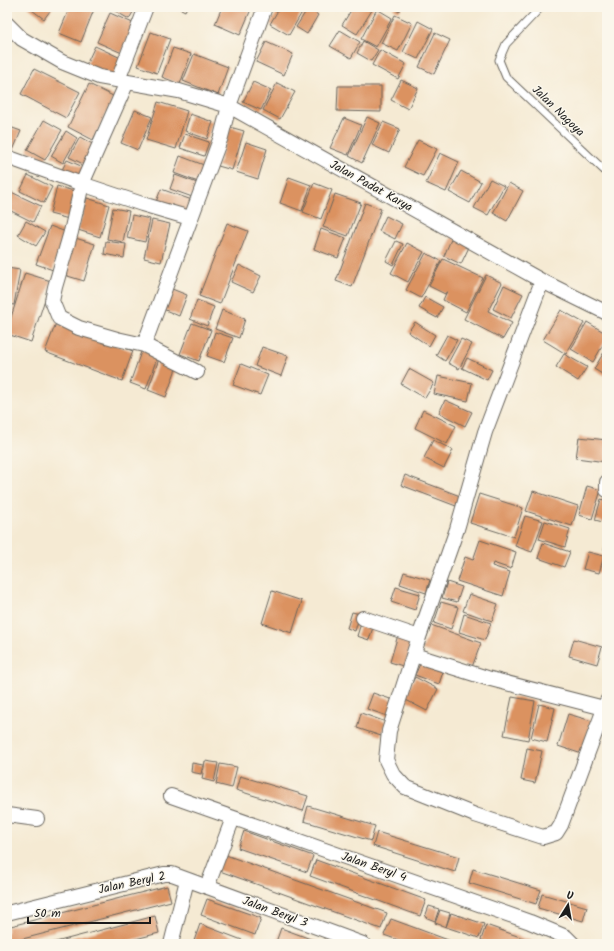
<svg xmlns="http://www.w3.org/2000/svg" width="614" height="951" font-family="Kalam,sans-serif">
<rect width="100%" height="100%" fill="#fbf7ec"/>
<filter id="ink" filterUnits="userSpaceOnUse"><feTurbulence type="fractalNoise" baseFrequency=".025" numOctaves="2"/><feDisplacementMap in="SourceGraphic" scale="8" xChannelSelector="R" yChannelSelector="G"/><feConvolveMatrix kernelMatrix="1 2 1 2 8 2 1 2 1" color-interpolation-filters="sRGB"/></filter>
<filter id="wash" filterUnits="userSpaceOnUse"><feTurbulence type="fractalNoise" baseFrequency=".012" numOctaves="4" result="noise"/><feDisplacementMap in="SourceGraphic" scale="16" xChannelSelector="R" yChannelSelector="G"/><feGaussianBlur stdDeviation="0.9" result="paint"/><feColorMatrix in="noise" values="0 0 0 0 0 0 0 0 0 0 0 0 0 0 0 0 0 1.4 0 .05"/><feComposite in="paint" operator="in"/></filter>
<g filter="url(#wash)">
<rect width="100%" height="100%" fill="#f5ead3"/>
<g id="blocks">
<!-- building -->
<path fill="#db9261" d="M28,7H53L44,19Z
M70,7H95L81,42L59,33Z
M108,7H136L129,19Z
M177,7H187L185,11Z
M222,7H252L240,35L215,24Z
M280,7H305L289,35L270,24Z
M353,7H374L357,34L342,25Z
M392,7H402L399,12Z
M308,8L318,15L307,34L296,27Z
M377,9L392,18L376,47L361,39Z
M110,13L135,24L122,53L97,42Z
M395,15L412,23L398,51L381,43Z
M418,21L433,29L418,59L403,52Z
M340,30L360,42L351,58L330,46Z
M151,32L170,39L157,73L138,66Z
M435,33L450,40L434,74L419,67Z
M363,41L378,50L371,61L357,53Z
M266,42L293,54L284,75L256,62Z
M95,46L123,59L114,78L86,65Z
M173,48L191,54L180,84L162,77Z
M380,50L406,64L398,79L372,65Z
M194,54L228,67L218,95L183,81Z
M34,69L80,92L66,118L21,94Z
M401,80L418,88L408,109L391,100Z
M253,82L271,90L261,110L243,102Z
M277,83L295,92L280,119L263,110Z
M89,84L115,97L93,140L68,127Z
M338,86H381V112L337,111Z
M158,102L187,111L176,149L146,140Z
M135,110L152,117L138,150L121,143Z
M190,114L213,122L207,139L185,131Z
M367,117L380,123L362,163L349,156Z
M344,118L361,125L348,155L330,148Z
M44,120L62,130L45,160L27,150Z
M383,122L400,129L389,153L372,145Z
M7,126L21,131L12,153L7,151Z
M230,127L244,131L232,170L218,166Z
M66,131L77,138L63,163L51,156Z
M185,134L209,142L204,156L180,148Z
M80,137L96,146L85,165L69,157Z
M418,140L437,149L423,176L404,167Z
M246,142L267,149L258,179L236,172Z
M440,153L459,162L446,192L426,183Z
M180,156L204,165L198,182L174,173Z
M67,160L88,169L81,184L60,174Z
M461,171L481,182L470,203L449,192Z
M28,175L52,187L44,203L20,191Z
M175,175L200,184L195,198L170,189Z
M289,177L311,185L302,211L280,203Z
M490,179L504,186L488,215L474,208Z
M314,183L332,190L321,219L303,212Z
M509,183L523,191L507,221L493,213Z
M57,186L77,192L69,219L50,214Z
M161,189L192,200L187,213L156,202Z
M7,190L41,206L33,222L7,209Z
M335,194L361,203L348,236L323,227Z
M87,198L109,205L100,237L78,230Z
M365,203L381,209L352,287L336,281Z
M113,208L129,211L123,242L107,239Z
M132,215L150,219L145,242L127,238Z
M386,216L402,224L395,239L379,231Z
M152,220L170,224L161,262L144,258Z
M26,221L45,232L36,246L18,235Z
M227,223L248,231L220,304L199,296Z
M50,226L66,232L53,270L36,264Z
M321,229L346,238L338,258L314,249Z
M72,237L95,244L84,281L61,274Z
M452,237L470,245L461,264L444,256Z
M106,241L126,244L124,258L104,254Z
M396,241L403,244L393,265L386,261Z
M407,243L424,252L408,282L391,273Z
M426,253L441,261L421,298L406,290Z
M443,259L483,278L466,312L443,300L447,291L445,294L429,286Z
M239,265L261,276L253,292L231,282Z
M7,268L20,270L14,305L7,304Z
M25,273L51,281L31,342L7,334V330Z
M486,275L502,283L488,311L512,323L503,339L464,319Z
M504,285L523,294L511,318L493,309Z
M172,289L187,295L179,316L163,309Z
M425,297L443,307L437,318L419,308Z
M197,300L214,307L207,326L190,319Z
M222,310L245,319L239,338L215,329Z
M561,310L584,323L566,354L543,340Z
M415,322L435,335L429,346L408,332Z
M587,322L607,334V338L593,362L571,349Z
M56,323L133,351L122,381L45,352Z
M192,323L211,330L199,361L180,354Z
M215,332L233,338L224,362L207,356Z
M447,335L457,340L445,361L436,355Z
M461,339L472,344L459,369L448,363Z
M262,347L288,356L281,376L255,366Z
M607,347V377L594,369Z
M142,349L158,355L146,389L130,383Z
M564,354L587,367L578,381L556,367Z
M160,356L178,363L166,397L148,390Z
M467,358L492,370L487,380L462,368Z
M241,364L268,375L260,395L233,385Z
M409,369L434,383L425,398L401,384Z
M438,376L472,383L468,401L434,394Z
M445,400L472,412L465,426L439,413Z
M423,410L456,426L447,444L415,428Z
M579,437L607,440L606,462L576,458Z
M433,440L453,450L444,468L424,458Z
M405,475L460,496L456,506L401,485Z
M587,486L601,490L592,519L579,515Z
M533,491L578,506L572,526L526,511Z
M479,494L523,508L514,537L470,523Z
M601,499L607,501V523L595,520Z
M525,516L543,521L532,552L515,546Z
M545,521L570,529L565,547L539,539Z
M480,540L516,552L511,569L493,563L492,566L510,572L503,596L457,581L465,557L473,560Z
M606,542H607V551L604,550Z
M543,543L570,552L564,567L538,558Z
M588,552L604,556L599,573L583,569Z
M404,572L430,580L426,593L400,584Z
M447,582L462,587L457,602L442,598Z
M396,587L420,594L415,610L391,602Z
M272,591L302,601L292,633L262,623Z
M469,594L498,604L492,621L463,611Z
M441,602L458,607L451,629L434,623Z
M352,612L360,614L355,631L347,628Z
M464,614L491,623L485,640L459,632Z
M362,620L374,624L369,640L357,636Z
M431,625L481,643L472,667L422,650Z
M398,635L412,639L406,667L390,662Z
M574,639L602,647L597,664L569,656Z
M420,664L443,672L439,684L415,675Z
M415,677L438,689L427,711L404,699Z
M373,693L396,701L390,717L367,709Z
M512,697L535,701L528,740L504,735Z
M539,704L555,708L547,742L531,738Z
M361,713L386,722L381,736L357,728Z
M568,714L592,721L582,754L558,746Z
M527,748L542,751L535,783L521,780Z
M205,761L218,763L214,782L202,779Z
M192,763L203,765L201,774L191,772Z
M220,764L237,767L232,788L216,784Z
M240,776L308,796L303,811L236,790Z
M308,806L375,826L371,841L304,821Z
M244,831L313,856L307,872L238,848Z
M377,832L459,857L455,872L373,846Z
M223,854L387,913L381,929L217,870Z
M316,860L426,900L420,916L310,876Z
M473,869L541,890L536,904L469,883Z
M167,886L171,901L7,943V927Z
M542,894L587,907L583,921L538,908Z
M207,899L261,918L255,935L201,915Z
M429,906L439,909L435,921L425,917Z
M440,910L450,913L446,927L435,923Z
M451,913L484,924L479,938L446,927Z
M606,914H607V927H604Z
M155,916L159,933L116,944H48Z
M391,919L459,944H409L384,935Z
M200,924L242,940L254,944H203L194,941Z
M486,925L523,938L540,944H492L481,940Z
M281,928L324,944H281L276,942Z"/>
</g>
</g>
<g filter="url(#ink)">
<use href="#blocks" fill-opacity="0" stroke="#68645c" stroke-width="1"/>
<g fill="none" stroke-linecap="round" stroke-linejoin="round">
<!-- service casing -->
<g stroke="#68645c" stroke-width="9">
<path id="service" d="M541,7L506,44L499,60L506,77L607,173"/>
</g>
<!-- minor casing -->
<g stroke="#68645c" stroke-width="16">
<path id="minor" d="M265,7L229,106L542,281L607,313
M7,24L22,39L62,62L99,77L179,91L229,106L221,137L144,345
M118,80L146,7
M127,82L82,184L71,232L55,287L52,301L59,318L79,328L117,339L144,345L197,372
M7,157L82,184L142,204L190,218
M542,281L485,432L457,529L419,637L389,731L386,760L393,774L405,787L475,815L543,837L556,833L561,825L607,701
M607,482V490
M363,618L419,637
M414,655L487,678L604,708
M171,796L530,922L566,937L573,944
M7,815L37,819
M207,887L233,818
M7,913L164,874H172L363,944
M171,944L187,880"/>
</g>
<!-- service -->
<use href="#service" stroke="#fff" stroke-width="7"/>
<!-- minor -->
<use href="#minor" stroke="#fff" stroke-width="14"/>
</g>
</g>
<g text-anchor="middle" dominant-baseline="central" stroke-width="3" stroke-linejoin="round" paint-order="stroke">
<!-- street labels -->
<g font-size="12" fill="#1c1c1c" stroke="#fbf7ec">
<text transform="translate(558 111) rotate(44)">Jalan Nagoya</text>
<text transform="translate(371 186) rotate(29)">Jalan Padat Karya</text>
<text transform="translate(374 867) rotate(19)">Jalan Beryl 4</text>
<text transform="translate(132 883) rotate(-12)">Jalan Beryl 2</text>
<text transform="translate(275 912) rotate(20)">Jalan Beryl 3</text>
</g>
</g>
<!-- margin -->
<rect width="614" height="951" fill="none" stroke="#fbf7ec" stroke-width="24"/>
<!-- north arrow -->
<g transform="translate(568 905) rotate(11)" stroke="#fbf7ec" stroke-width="3" paint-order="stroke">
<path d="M0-3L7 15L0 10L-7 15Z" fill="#1c1c1c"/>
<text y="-6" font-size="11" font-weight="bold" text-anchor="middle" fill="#1c1c1c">U</text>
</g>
<!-- scale -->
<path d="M28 917v6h122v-6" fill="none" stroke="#1c1c1c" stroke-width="2"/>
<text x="34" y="917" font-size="12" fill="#1c1c1c" stroke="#fbf7ec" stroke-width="3" paint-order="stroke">50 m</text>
</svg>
